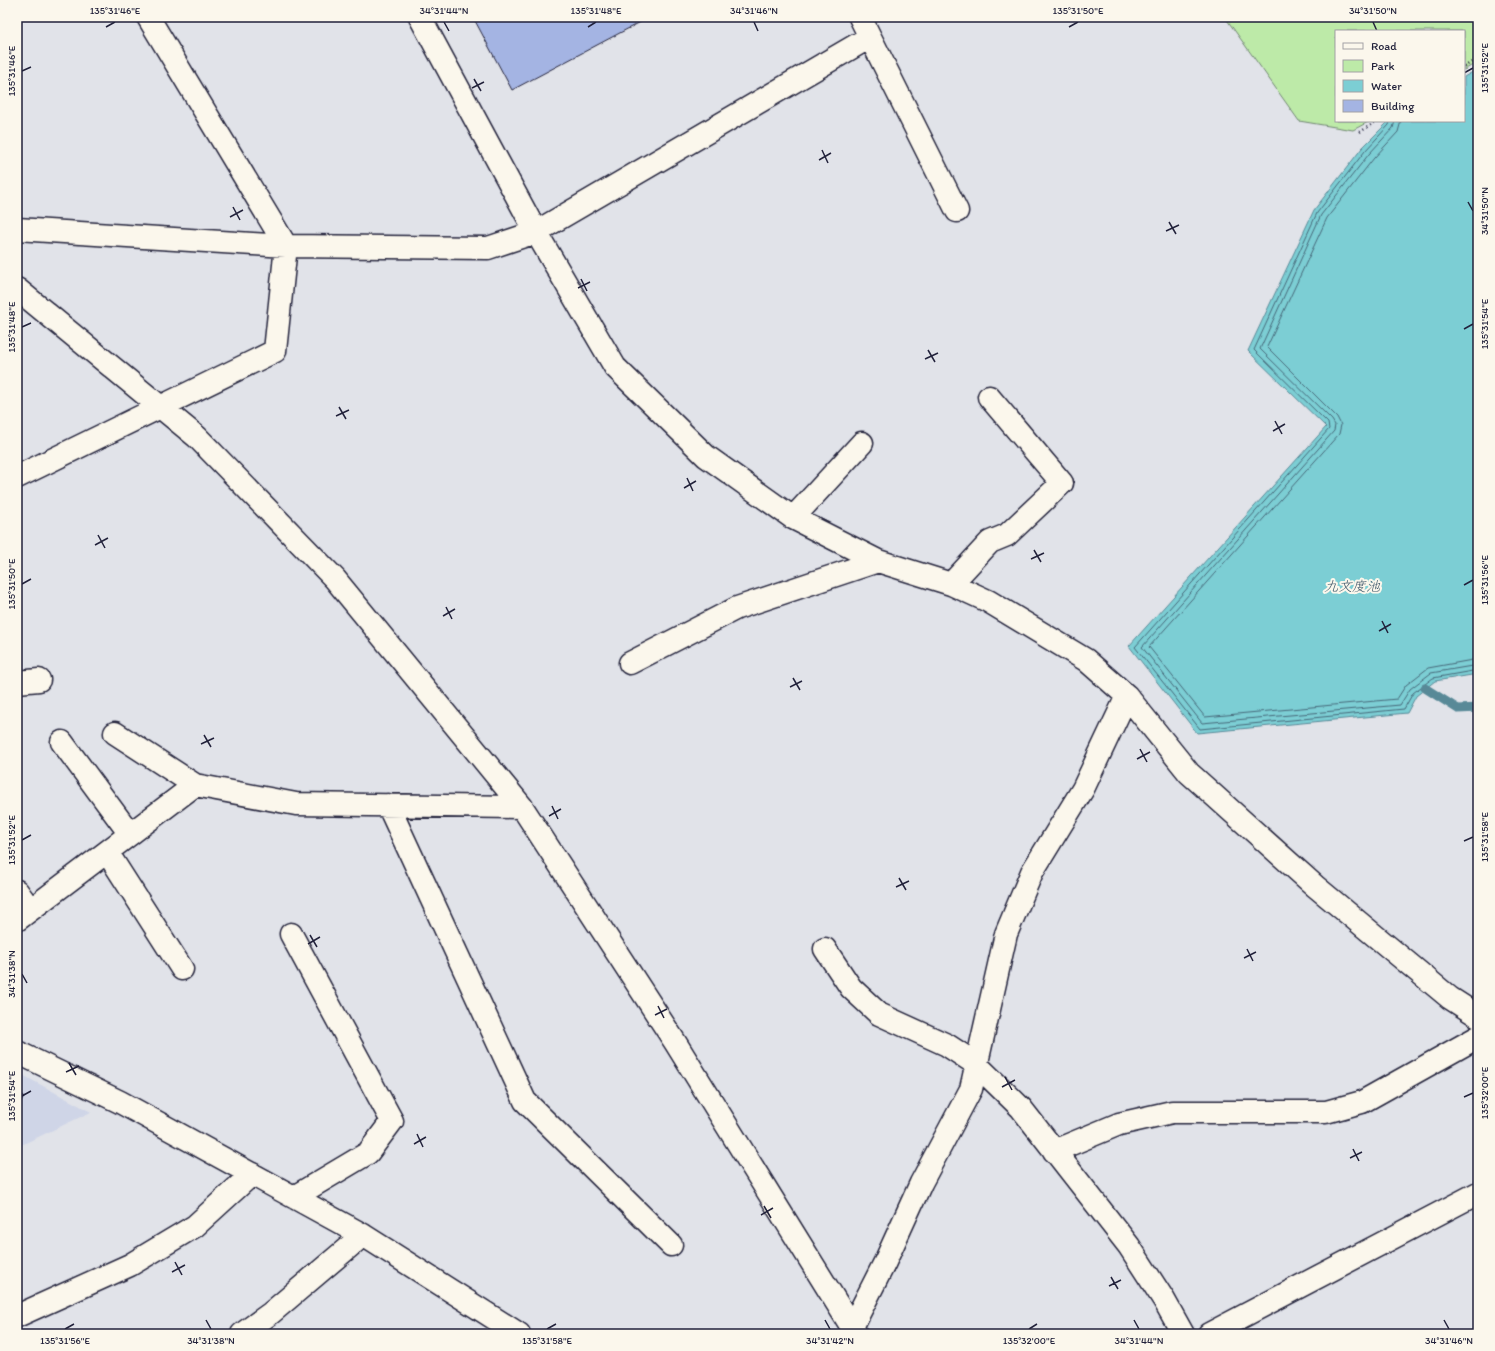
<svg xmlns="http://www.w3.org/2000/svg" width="1495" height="1351" font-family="Itim,'Klee One',sans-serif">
<rect width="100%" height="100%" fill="#e1e3e9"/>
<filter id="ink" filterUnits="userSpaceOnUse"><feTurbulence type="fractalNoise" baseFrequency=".025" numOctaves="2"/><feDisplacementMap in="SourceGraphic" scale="8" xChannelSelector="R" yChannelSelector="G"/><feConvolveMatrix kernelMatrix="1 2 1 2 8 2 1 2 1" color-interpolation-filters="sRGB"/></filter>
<g filter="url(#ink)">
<!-- built -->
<path fill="#cfd5e7" d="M17,1072L91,1112L17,1147Z"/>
<!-- green -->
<path fill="#bdeaa8" stroke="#708672" d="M1225,17H1478V62L1464,70V31H1336V121H1370L1353,130L1299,121Z"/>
<!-- water -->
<path fill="#7cced4" stroke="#588997" d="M1478,69V674L1435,681L1416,696L1407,713L1197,733L1129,646L1326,427L1248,351L1314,210L1362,148L1389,121H1464V77Z"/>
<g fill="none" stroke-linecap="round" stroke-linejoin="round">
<!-- shore -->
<path stroke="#466778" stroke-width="1" d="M1390,121L1389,125L1365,151L1317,213L1254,350L1328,423L1329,429L1135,647L1200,729L1404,709L1413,693L1433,678L1478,670
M1395,121L1393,128L1369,154L1321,215L1260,349L1332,420L1335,425L1334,431L1142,647L1202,723L1400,705L1410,689L1431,673L1478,665
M1401,121L1398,132L1374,158L1327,218L1267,347L1337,417L1341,425L1339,434L1149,647L1205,717L1397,699L1406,685L1428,668L1478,659"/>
<!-- stream -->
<path stroke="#588997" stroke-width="9" d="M1425,688L1458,709L1478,708"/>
</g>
<!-- building -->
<path fill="#a4b4e3" stroke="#22223b" d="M473,17H650L512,90Z
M17,1092L24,1096L17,1108Z"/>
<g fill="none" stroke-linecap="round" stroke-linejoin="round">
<!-- minor casing -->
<g stroke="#22223b" stroke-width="25">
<path id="minor" d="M420,17L536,232L615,367L706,456L793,518L878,561L951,584L988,601L1086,660L1127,696L1189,773L1315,886L1450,998L1478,1016
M860,17L957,211
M17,229L286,246L488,248L536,232L870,37
M17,289L197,437L335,579L522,807L675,1042L856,1334
M17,477L275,351L286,246L148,17
M793,518L862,443
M951,584L990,542L1007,535L1062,483L989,397
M630,663L737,608L878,561
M17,682L39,680
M115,733L195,785
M62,742L130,834
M388,805L525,1101L671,1245
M107,852L182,969
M17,891L30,909
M17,920L195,785L296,804L522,807
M291,934L392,1121L368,1153L294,1197
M825,949L851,988L879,1014L947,1045L976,1064L1021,1108L1129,1246L1164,1300L1183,1334
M17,1052L120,1102L363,1235L519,1334
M1054,1151L1119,1124L1172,1112H1326L1362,1102L1478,1037
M17,1316L130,1265L195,1226L252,1174
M852,1327L885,1262L921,1183L971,1089L1006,934L1032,872L1083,789L1127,696
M242,1334L271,1313L363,1235
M1209,1334L1478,1193"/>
</g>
<!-- path -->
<path stroke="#22223b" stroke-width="2.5" stroke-dasharray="1 3" stroke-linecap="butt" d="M1464,67L1478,58
M1360,132L1377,121"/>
<!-- minor -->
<use href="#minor" stroke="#fbf7ec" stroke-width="22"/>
</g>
</g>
<!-- ticks -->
<path fill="none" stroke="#22223b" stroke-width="1.5" d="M444,22L449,31M754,22L758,31M1373,22L1377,31M106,27L115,22M588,27L596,22M1069,27L1078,22M22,71L31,67M1464,73L1473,68M474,79L481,91M472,88L484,82M822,150L828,163M819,160L831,153M1468,202L1473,211M233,207L240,220M230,217L243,210M1169,222L1176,234M1166,231L1179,225M581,279L587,291M578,288L590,282M22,327L31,323M1464,329L1473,324M928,350L935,362M925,359L938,353M339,407L346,419M336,416L349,410M1275,421L1282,434M1273,431L1285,424M687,478L693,491M684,488L696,481M98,535L105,548M95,545L108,538M1034,550L1041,562M1031,559L1044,553M22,584L31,579M1464,585L1473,580M446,607L452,619M443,616L455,609M1382,621L1388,633M1379,631L1391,624M793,678L800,690M790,687L802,681M204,735L211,747M201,744L214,738M1140,749L1147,762M1137,759L1150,752M552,806L558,819M549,816L561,809M22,840L31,835M1464,841L1473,837M899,878L906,890M896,887L909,881M310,935L317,947M308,944L320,937M1247,949L1253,961M1244,958L1256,952M22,974L27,983M658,1006L664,1018M655,1015L667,1009M69,1063L76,1075M66,1072L79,1066M1005,1077L1012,1090M1002,1087L1015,1080M22,1096L31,1091M1464,1097L1473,1093M417,1134L423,1147M414,1144L426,1137M1353,1149L1359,1161M1350,1158L1362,1152M764,1206L771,1218M761,1215L773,1208M175,1262L182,1275M172,1272L185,1265M1111,1277L1118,1289M1109,1286L1121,1280M206,1320L211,1329M825,1320L830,1329M1134,1320L1139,1329M1444,1320L1449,1329M65,1329L74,1324M547,1329L556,1324M1029,1329L1037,1324"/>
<g text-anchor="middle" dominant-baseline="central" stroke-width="4" stroke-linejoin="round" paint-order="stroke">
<!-- water labels -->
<g font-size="14" font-style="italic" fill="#3d5669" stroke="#fbf7ec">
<text x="1352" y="586">九文度池</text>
</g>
</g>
<!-- margin -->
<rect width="1495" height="1351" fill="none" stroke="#fbf7ec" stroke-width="44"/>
<!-- legend -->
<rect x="1335" y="30" width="130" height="92" fill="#fbf7ec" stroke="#a4a2a5"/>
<rect x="1343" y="43" width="20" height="6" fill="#fbf7ec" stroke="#a4a2a5"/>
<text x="1371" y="50" font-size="12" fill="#22223b">Road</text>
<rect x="1343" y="60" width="20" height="12" fill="#bdeaa8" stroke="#a4a2a5"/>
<text x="1371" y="70" font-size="12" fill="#22223b">Park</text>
<rect x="1343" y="80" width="20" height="12" fill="#7cced4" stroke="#a4a2a5"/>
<text x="1371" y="90" font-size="12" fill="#22223b">Water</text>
<rect x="1343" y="100" width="20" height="12" fill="#a4b4e3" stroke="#a4a2a5"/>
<text x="1371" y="110" font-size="12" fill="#22223b">Building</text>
<rect x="22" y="22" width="1451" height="1307" fill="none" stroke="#22223b" stroke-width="1.5"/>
<g font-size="10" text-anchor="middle" fill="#22223b">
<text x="115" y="14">135°31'46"E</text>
<text x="444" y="14">34°31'44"N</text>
<text x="596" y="14">135°31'48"E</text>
<text x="754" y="14">34°31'46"N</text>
<text x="1078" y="14">135°31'50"E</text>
<text x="1373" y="14">34°31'50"N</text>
<text transform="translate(1484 68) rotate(-90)" y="4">135°31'52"E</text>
<text transform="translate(11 71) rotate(-90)" y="4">135°31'46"E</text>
<text transform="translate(1484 211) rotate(-90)" y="4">34°31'50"N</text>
<text transform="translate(1484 324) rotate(-90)" y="4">135°31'54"E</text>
<text transform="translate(11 327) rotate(-90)" y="4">135°31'48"E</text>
<text transform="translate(1484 580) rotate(-90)" y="4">135°31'56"E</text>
<text transform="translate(11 584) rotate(-90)" y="4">135°31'50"E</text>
<text transform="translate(1484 837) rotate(-90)" y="4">135°31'58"E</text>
<text transform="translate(11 840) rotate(-90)" y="4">135°31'52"E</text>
<text transform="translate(11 974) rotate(-90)" y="4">34°31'38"N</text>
<text transform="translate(1484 1093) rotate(-90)" y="4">135°32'00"E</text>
<text transform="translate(11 1096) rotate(-90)" y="4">135°31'54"E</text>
<text x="65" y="1344">135°31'56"E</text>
<text x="211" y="1344">34°31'38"N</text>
<text x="547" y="1344">135°31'58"E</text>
<text x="830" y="1344">34°31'42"N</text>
<text x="1029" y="1344">135°32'00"E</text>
<text x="1139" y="1344">34°31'44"N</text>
<text x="1449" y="1344">34°31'46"N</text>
</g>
</svg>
